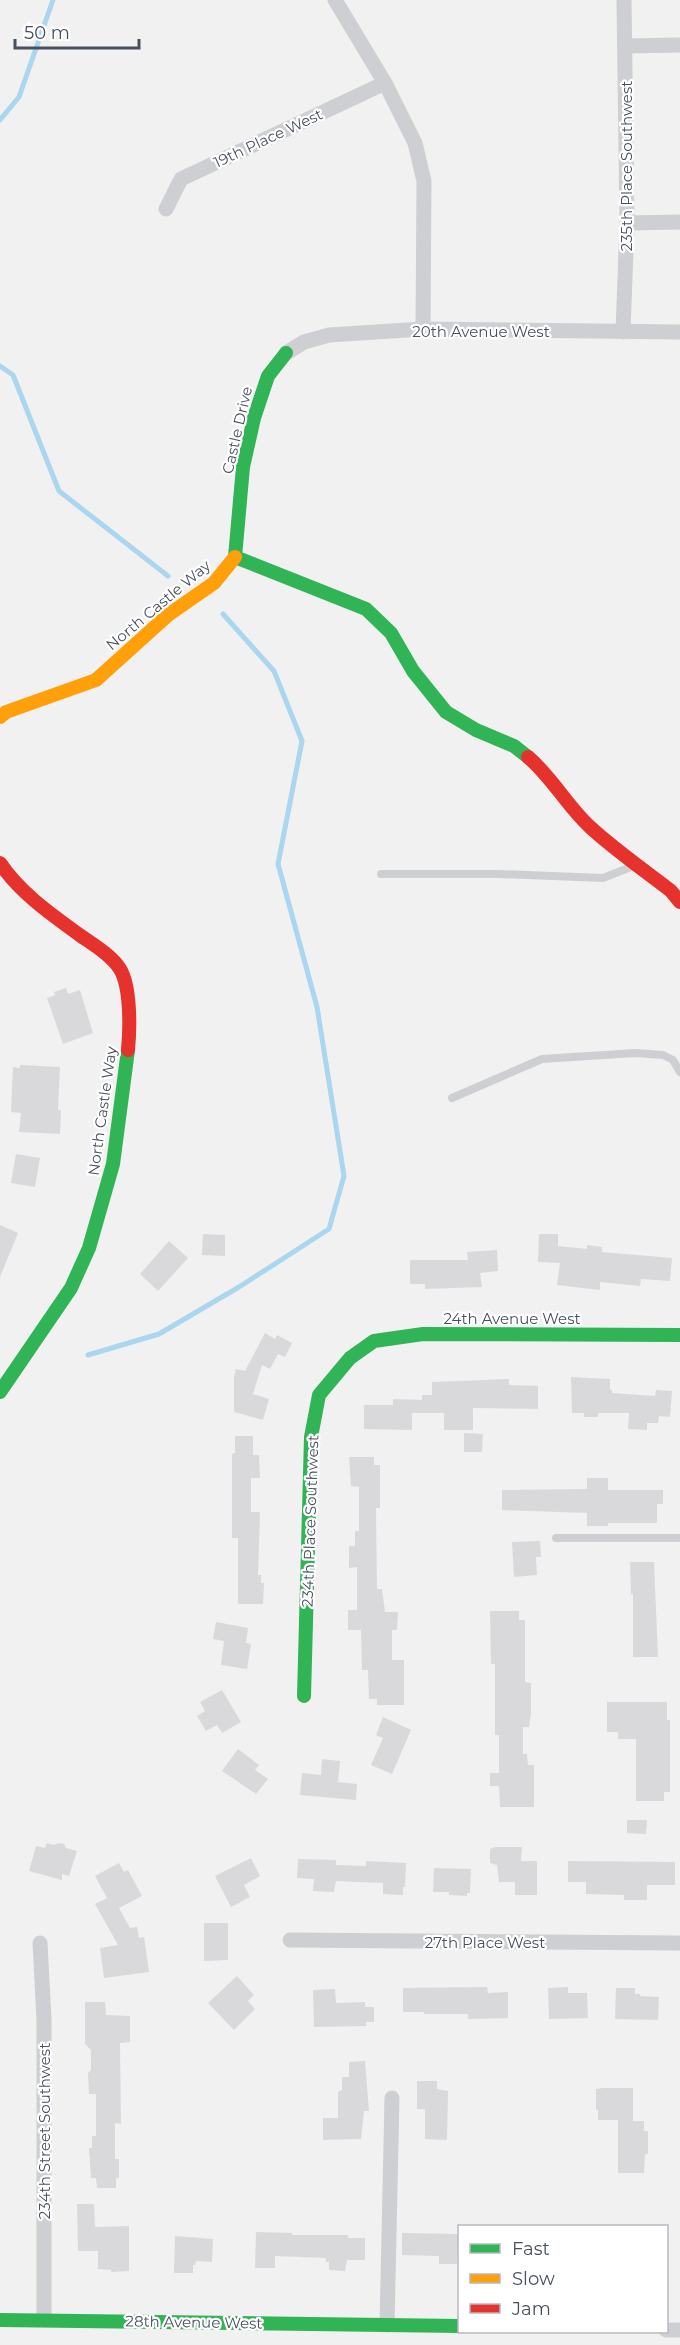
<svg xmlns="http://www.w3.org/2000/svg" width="680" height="2345" font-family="Montserrat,sans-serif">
<rect width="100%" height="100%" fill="#f2f1f1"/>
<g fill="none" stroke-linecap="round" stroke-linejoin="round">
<!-- stream -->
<path stroke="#aad6ef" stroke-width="5" d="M0,120L19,97L53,0
M0,366L13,375L59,491L168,576
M88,1355L159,1334L239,1287L329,1229L344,1176L317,1007L278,864L302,741L274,671L223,614"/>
</g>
<!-- building -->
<path fill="#d9d9db" d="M66,988L68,994L80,990L93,1033L63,1044L47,998L55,995L54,992Z
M20,1065L60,1067L58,1110H61L60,1134L19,1132L21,1113L11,1112L13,1067L20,1068Z
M16,1154L40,1158L35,1187L11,1183Z
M0,1225L18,1233L0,1277Z
M203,1234L225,1235V1256L202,1255Z
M539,1234H558V1246L587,1249V1245L602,1247V1252L672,1258L670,1281L641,1279L640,1286L600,1282V1290L557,1285L560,1263L538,1262Z
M169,1241L188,1258L158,1291L140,1274Z
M497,1250L498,1271L480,1273L482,1287L425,1289V1284H410V1260H468L467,1252Z
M265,1333L275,1339L277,1335L292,1343L285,1357L278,1354L270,1369L262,1365L253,1394L269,1399L263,1420L234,1412V1377L236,1369L245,1371Z
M571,1377L610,1379V1390H612V1393L655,1396L656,1390L672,1391L670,1417L659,1416L658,1423H647V1430L628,1429L629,1413H598V1417H584V1413H572Z
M509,1379V1385L538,1386V1409L473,1408V1430H444V1413H412V1430L364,1429V1405H393V1399L422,1400V1395H432V1382Z
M464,1433L483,1434L482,1452H464Z
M235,1436H253V1455H259L260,1478H251V1512H260L258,1575H261V1583H264L263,1604H238V1538H232V1454L235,1453Z
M349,1457H374V1465H380V1508H376L377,1589H382L385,1612H398L397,1630H392V1660H404V1705H377V1699H369L368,1670H362L361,1630H348V1610H357V1567L349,1568V1546H355V1531H359V1487L351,1486Z
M587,1478H608V1490H663V1504H657V1523H608V1526H587V1513L502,1510V1490L587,1489Z
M540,1541L541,1557H536L537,1575L514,1577L512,1542Z
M630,1562H654L658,1657H633V1594H631Z
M490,1611H519V1620H525V1682L531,1683V1713L529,1727H523V1754H527L528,1765H534V1807H500L499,1786H490V1773H499V1735H495V1664H491Z
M216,1622L248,1628L246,1643L251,1644L247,1669L221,1665L224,1641L213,1639Z
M222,1690L241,1722L222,1733L217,1725L206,1731L197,1716L205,1711L200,1702Z
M607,1702H667V1720H670V1792H664V1801H636V1739H618V1732H607Z
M383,1717L411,1730L392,1774L371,1765L383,1738L376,1735Z
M238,1749L259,1765L255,1770L268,1779L256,1794L222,1771Z
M322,1759L340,1761L338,1782L357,1784L356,1800L300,1795L302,1773L321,1775Z
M627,1820H647L646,1834L627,1833Z
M47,1843L54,1845L59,1843L64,1844L66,1848L77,1851L69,1876L62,1874V1880L29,1871L36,1846L45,1848Z
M495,1847H522L521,1861H537V1895H515V1882H499L497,1865L490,1863V1849Z
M251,1858L260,1876L244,1885L250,1897L231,1907L215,1876Z
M298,1859L336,1860V1865L366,1866V1861L406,1863L405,1887H403V1895L383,1894V1883L336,1881L334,1892L313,1891L314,1879L297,1878Z
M568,1861L675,1862V1885H647V1900H624V1895L586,1894V1882H568Z
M119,1863L124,1872L128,1870L142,1896L119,1908L130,1928L137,1927L139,1938L144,1937L149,1972L104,1978L100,1948L118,1945L95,1904L107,1898L95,1876Z
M434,1868L471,1869L470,1893H467V1896L449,1895V1892H433Z
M204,1923H228V1960L204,1961Z
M237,1976L254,1995L248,2001L255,2009L234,2030L208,2003Z
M487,1987L488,1993L508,1992V2018L468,2019V2014H424V2012H403V1988Z
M568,1987V1993H587L588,2018L549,2019L548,1988Z
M616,1988H635V1994H640V1996L659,1997L658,2020L615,2019Z
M335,1989L336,2003L365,2002V2007H374V2022H366V2026L314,2027L313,1990Z
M85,2002H105L106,2015L130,2016V2042L120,2043L121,2124L115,2123V2159H119V2178H116V2188H97L96,2178H91L89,2148H92V2136H96V2094H89L88,2073L91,2070V2050L85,2044Z
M365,2061L369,2111H364L361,2139L323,2140V2118H338V2092L342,2090V2077H349V2062Z
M417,2081H437V2089L448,2091L447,2140L425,2139V2109H417Z
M603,2088H633V2121H644V2131H648V2154H645L644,2173H618V2120H598V2110H596V2089Z
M77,2204H94L95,2227L129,2226V2271L111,2272V2270L98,2269V2251H78Z
M256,2232L292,2233V2235H348V2238H365V2260H347L345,2271L329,2270V2262H326V2258L275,2256V2268H255Z
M402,2233L459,2234V2255H457V2264H439V2256L402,2255Z
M175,2236L213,2239L212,2262L196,2261L195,2265H193V2273H174Z"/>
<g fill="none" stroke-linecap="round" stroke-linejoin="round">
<!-- lane -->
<path stroke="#cdcfd2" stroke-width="8" d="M381,874H499L603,878L636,865
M452,1098L542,1059L635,1053L663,1055L673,1060L680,1072
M556,1538H680"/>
<!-- street -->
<path stroke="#cdcfd2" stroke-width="15" d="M335,0L385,83L415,143L424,181L423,329
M625,46L680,45
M166,209L181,179L385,83
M627,223L680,222
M623,332L627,223L624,0
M286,353L304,342L329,335L423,329L680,332
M290,1940L680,1943
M40,1943L44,2019V2320
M387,2325L392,2098
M666,2330H680"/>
<!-- fast -->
<path stroke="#30b455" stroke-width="14" d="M235,557L366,609L391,633L413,671L446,712L476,730L514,746L528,757
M235,557L243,467L254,418L268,376L286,353
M0,1392L71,1288L89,1248L113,1164L128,1050
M304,1696L311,1437L319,1395L350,1358L374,1341L423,1334L680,1335
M0,2320L460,2326"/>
<!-- slow -->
<path stroke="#ff9f0a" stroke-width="14" d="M0,717L6,712L96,680L168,615L214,583L235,557"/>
<!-- jam -->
<path stroke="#e5322d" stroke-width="14" d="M528,757C552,777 567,806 590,827C615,850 644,870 671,891L680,902
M0,863C20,893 52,915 81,936C94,945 112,956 120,969C131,987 130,1029 128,1050"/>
</g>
<g text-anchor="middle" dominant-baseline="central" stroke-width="4.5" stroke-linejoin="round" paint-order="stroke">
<!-- street labels -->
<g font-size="15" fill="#48505e" stroke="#fff">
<text transform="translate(268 138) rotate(-25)">19th Place West</text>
<text transform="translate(626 166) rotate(-90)">235th Place Southwest</text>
<text x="481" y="331">20th Avenue West</text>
<text transform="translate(237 430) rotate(-77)">Castle Drive</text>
<text transform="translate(158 605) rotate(-40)">North Castle Way</text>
<text transform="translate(102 1111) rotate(-82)">North Castle Way</text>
<text x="512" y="1318">24th Avenue West</text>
<text transform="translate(310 1521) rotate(-88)">234th Place Southwest</text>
<text x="485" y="1942">27th Place West</text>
<text transform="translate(44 2131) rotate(-90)">234th Street Southwest</text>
<text transform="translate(194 2322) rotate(1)">28th Avenue West</text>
</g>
</g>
<!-- legend -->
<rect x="458" y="2225" width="210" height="108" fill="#ffffff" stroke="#b6b9bf" stroke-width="1.5"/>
<rect x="470" y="2244" width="30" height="9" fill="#30b455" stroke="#b6b9bf" stroke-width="1.5"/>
<text x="512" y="2255" font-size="18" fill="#48505e">Fast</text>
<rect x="470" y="2274" width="30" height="9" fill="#ff9f0a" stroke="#b6b9bf" stroke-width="1.5"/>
<text x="512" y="2285" font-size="18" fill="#48505e">Slow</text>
<rect x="470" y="2304" width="30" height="9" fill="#e5322d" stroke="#b6b9bf" stroke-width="1.5"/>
<text x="512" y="2315" font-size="18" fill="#48505e">Jam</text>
<!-- scale -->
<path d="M15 39v9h124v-9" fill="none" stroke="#48505e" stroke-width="3"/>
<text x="24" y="39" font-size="18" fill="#48505e" stroke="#ffffff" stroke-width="4.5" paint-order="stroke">50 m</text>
</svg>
